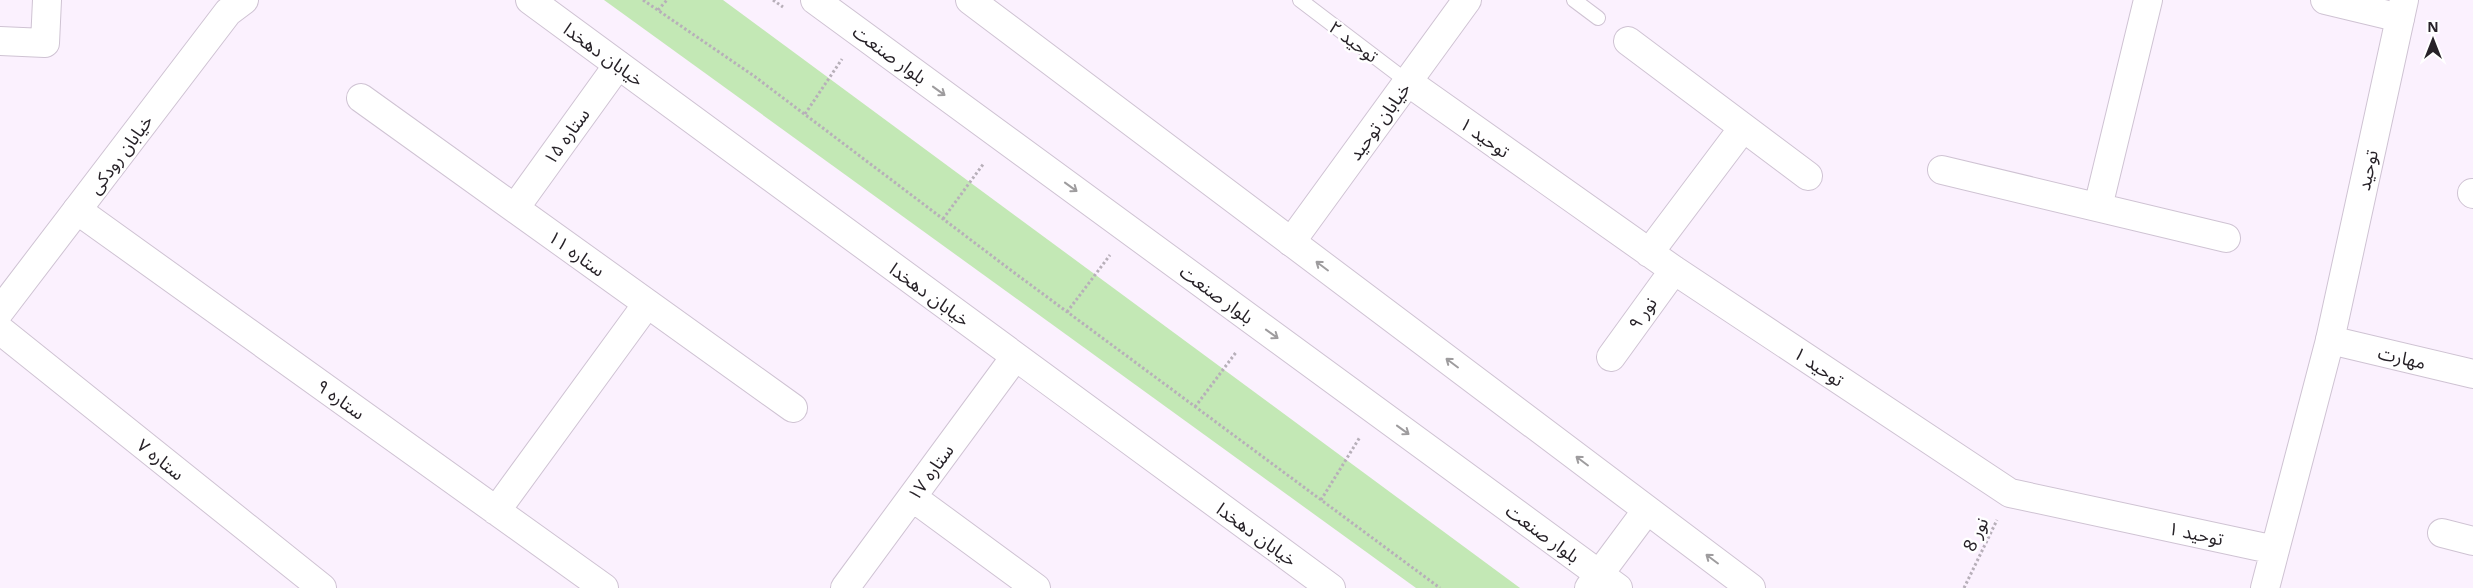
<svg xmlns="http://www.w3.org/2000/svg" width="2473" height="588" font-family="'Noto Sans','Noto Sans Arabic',sans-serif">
<rect width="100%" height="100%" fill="#fbf1fe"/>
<!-- green -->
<path fill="#c3e8b5" d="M604,0H723L1520,588H1416Z"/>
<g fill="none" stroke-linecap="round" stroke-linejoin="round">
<!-- lane casing -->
<g stroke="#cfc3d3" stroke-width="16">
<path id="lane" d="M1300,0L1408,82
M1574,0L1598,18"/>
</g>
<!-- street casing -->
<g stroke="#cfc3d3" stroke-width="30">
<path id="street" d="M2325,0L2400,18
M0,41L45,43L47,0
M1628,41L1808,176
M1408,82L1674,270L2010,493L2275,550
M361,98L793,408
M1942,170L2226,238
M2472,193L2473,194
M2098,207L2148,0
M515,208L618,65
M77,210L604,588
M1291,242L1467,0
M1649,253L1743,128
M0,330L322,588
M1611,357L1674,270
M912,497L1036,588
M496,511L647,304
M2442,533L2473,541
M845,588L1015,357
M2265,588L2330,340"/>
</g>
<!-- secondary casing -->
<g stroke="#cfc3d3" stroke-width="30">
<path id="secondary" d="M530,0L1331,588
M815,0L1618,588
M970,0L1751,588
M2404,0L2330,340L2473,374
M0,311L228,12L244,0
M1589,588L1647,510"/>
</g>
<!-- path -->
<path stroke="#b7afb9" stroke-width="3" stroke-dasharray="2.5 2.5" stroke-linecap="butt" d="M643,0L754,76L1012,271L1440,588
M773,0L783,7
M658,10L667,0
M805,114L842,59
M943,219L984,163
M1067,312L1110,255
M1195,407L1237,351
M1321,500L1360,437
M1964,588L1997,520"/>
<!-- lane -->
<use href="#lane" stroke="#fff" stroke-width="14"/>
<!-- street -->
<use href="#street" stroke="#fff" stroke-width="28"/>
<!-- secondary -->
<use href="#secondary" stroke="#fff" stroke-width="28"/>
</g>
<!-- one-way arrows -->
<defs><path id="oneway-shaft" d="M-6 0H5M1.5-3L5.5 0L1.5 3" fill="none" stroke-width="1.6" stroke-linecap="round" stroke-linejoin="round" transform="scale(1.25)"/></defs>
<g stroke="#9e9c9e">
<use href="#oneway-shaft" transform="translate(939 91) rotate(36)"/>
<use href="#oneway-shaft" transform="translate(1071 187) rotate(36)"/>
<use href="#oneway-shaft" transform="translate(1322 266) rotate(-143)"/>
<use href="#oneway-shaft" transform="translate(1272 334) rotate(36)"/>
<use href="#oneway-shaft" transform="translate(1452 363) rotate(-143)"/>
<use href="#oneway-shaft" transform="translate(1403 430) rotate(36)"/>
<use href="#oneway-shaft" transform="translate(1582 461) rotate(-143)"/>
<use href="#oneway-shaft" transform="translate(1712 559) rotate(-143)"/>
</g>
<g text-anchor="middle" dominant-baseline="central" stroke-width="5" stroke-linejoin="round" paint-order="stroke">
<!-- street labels -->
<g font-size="18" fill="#272228" stroke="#fff">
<text transform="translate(1354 41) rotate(37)">توحید ۲</text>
<text transform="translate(604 54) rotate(36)">خیابان دهخدا</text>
<text transform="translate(890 54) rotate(36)">بلوار صنعت</text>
<text transform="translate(1379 121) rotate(-54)">خیابان توحید</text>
<text transform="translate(566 136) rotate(-54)">ستاره ۱۵</text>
<text transform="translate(1485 137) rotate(35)">توحید ۱</text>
<text transform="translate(120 154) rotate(-53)">خیابان رودکی</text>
<text transform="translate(2367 170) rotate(-78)">توحید</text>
<text transform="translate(577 253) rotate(36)">ستاره ۱۱</text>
<text transform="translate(930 294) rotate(36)">خیابان دهخدا</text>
<text transform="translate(1217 294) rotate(36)">بلوار صنعت</text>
<text transform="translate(1642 313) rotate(-55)">نور ۹</text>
<text transform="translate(2402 357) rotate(13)">مهارت</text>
<text transform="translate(1819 366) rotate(34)">توحید ۱</text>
<text transform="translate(341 399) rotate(36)">ستاره ۹</text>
<text transform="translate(161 459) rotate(39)">ستاره ۷</text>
<text transform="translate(930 472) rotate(-54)">ستاره ۱۷</text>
<text transform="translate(1543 533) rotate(36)">بلوار صنعت</text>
<text transform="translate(2196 533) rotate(12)">توحید ۱</text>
<text transform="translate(1257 534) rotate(36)">خیابان دهخدا</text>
<text transform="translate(1975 534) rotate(-64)">نور 8</text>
</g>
</g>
<!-- north arrow -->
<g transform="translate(2433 40)" stroke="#ffffff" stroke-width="4" paint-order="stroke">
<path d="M0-4L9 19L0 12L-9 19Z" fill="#272228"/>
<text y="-8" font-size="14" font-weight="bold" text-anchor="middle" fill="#272228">N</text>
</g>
</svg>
